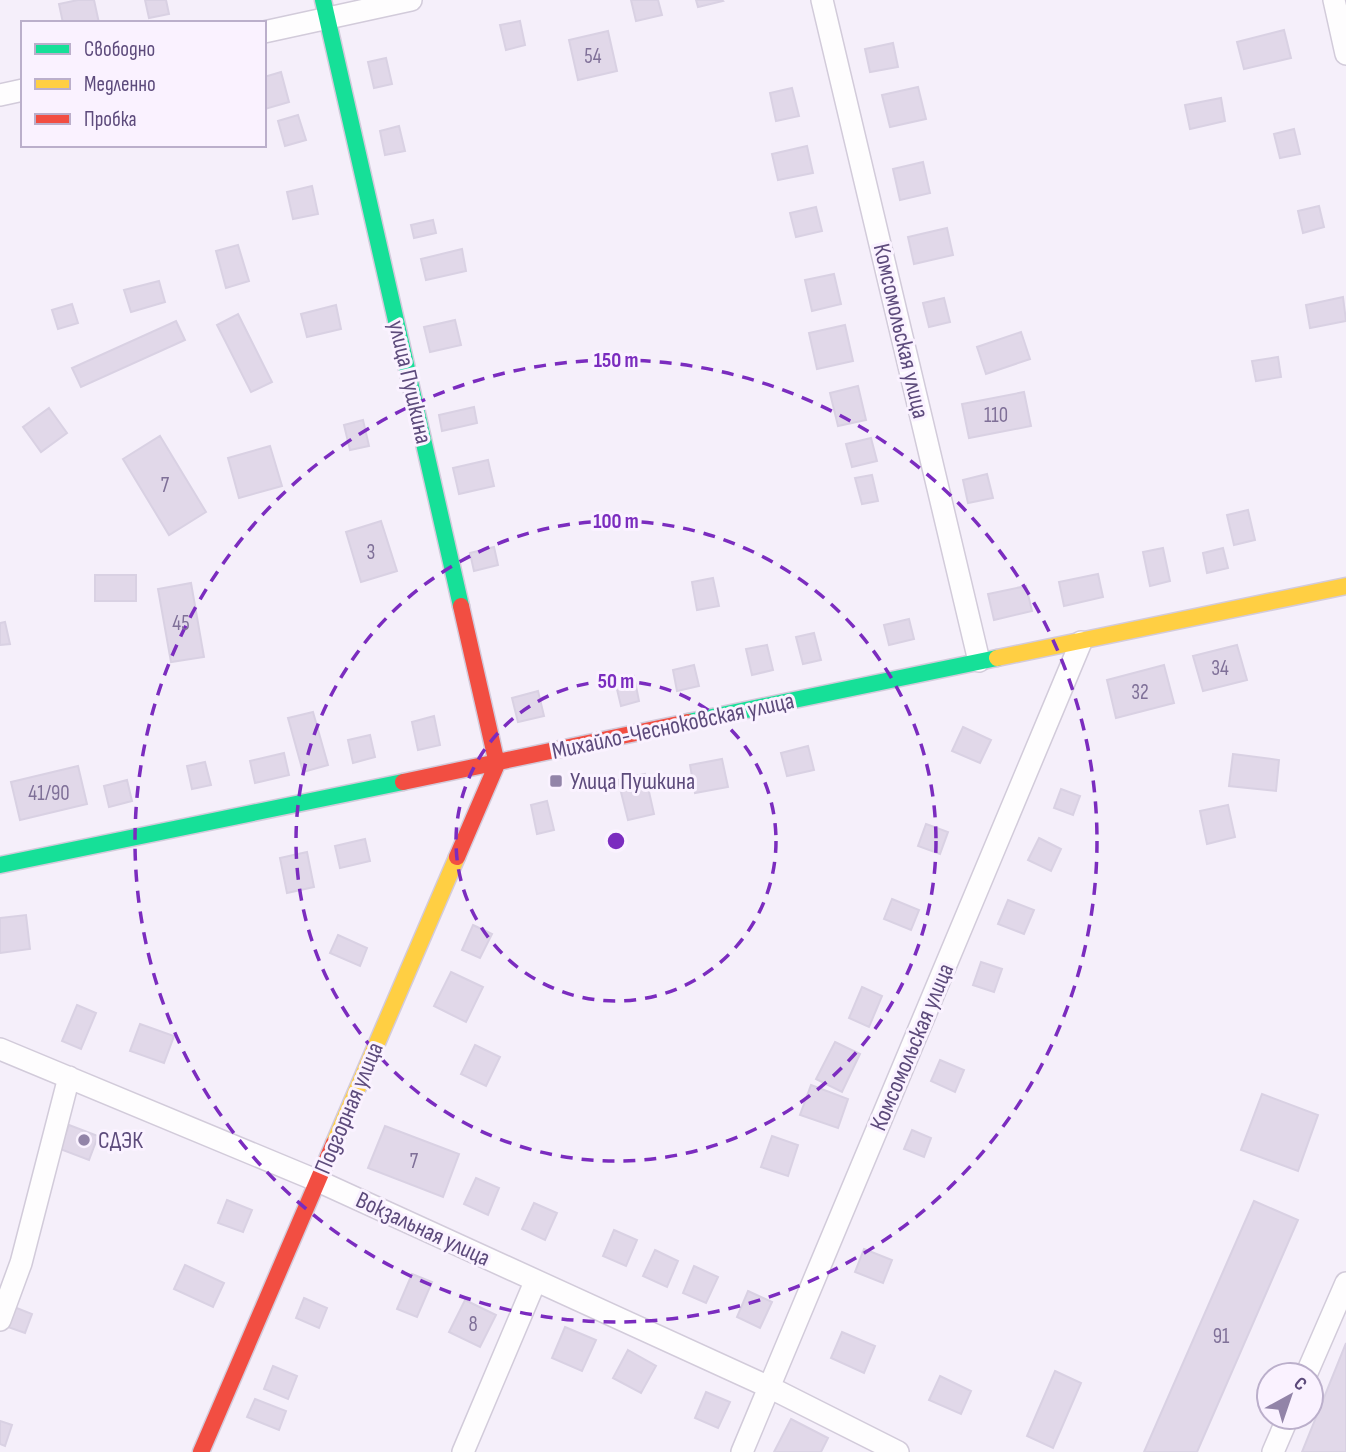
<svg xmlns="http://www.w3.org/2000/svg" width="1346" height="1452" font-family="'Sofia Sans Condensed',sans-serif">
<rect width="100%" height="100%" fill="#f5effa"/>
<!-- building -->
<path fill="#e1d8e9" stroke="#d9d1e3" stroke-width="2" d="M78,0H94L99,23H63L59,4Z
M145,0H166L169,14L149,18Z
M631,0H658L662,15L636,21Z
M696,0H722L723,1L698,7Z
M520,21L525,45L506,50L500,25Z
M1284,30L1291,58L1244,69L1237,42Z
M608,31L617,71L578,80L569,40Z
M893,43L898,67L870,72L865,49Z
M386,58L392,84L374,88L368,62Z
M281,72L289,102L265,109L264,77Z
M918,87L926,119L890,127L882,95Z
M792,88L799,116L776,121L770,93Z
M1221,98L1225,121L1190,129L1185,105Z
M298,115L306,140L285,146L278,121Z
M399,126L405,151L385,155L380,131Z
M1294,129L1300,154L1280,158L1274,134Z
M807,146L813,173L778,180L772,154Z
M923,162L930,193L900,200L893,169Z
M312,186L318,214L293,219L287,192Z
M1319,206L1324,227L1303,233L1298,211Z
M816,207L822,231L796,237L790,213Z
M433,220L436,233L414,238L411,225Z
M947,228L953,255L914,264L908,237Z
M238,245L249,281L226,288L216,251Z
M462,249L466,271L426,280L421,259Z
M834,274L841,304L812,311L805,280Z
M159,281L165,302L131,312L124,290Z
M1343,297L1346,321L1310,328L1306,305Z
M944,298L950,322L929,327L923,303Z
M72,304L78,323L58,329L52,310Z
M336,305L341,329L307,337L301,314Z
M238,314L272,382L251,392L217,325Z
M455,320L461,345L430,352L424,327Z
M176,321L185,340L81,387L72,368Z
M845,325L853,361L817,369L809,333Z
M1021,332L1030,359L986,374L977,347Z
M1278,357L1281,377L1256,381L1252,361Z
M858,386L866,420L838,426L830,393Z
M1024,392L1031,426L969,438L962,404Z
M474,407L477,423L442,431L439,415Z
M49,408L67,433L41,452L23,427Z
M363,420L369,446L350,450L344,425Z
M160,436L206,512L169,535L123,459Z
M871,438L877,461L852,467L846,444Z
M270,446L282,486L239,498L228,458Z
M488,460L494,486L459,494L453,468Z
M987,474L993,498L968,503L963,480Z
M872,475L878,501L862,504L855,478Z
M1248,510L1255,540L1234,545L1227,515Z
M381,521L397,571L361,582L346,532Z
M494,547L498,565L474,571L470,553Z
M1163,548L1170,581L1150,586L1143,552Z
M1223,548L1228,568L1207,573L1203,553Z
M1098,574L1103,597L1064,606L1059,582Z
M95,575H136V601H95Z
M713,578L719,606L697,610L692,582Z
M191,583L204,657L171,662L158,589Z
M1026,586L1032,611L994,620L988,594Z
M909,619L914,639L889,645L884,625Z
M5,622L10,644L0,645V623Z
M814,633L821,660L803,664L796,637Z
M767,645L773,670L752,675L746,649Z
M1237,645L1247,680L1203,691L1193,656Z
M694,665L699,686L677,691L673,670Z
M1164,665L1174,703L1116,718L1107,680Z
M634,676L639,701L621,706L615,681Z
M538,691L544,716L518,722L512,698Z
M313,712L328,765L303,772L288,718Z
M434,716L440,745L418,750L412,722Z
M963,727L991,740L980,763L952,751Z
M370,735L375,757L353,763L348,740Z
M808,746L814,770L787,776L781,753Z
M284,753L289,775L255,783L250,761Z
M1233,754L1279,760L1276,791L1229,786Z
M722,759L728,787L695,793L690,765Z
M205,762L211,785L192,789L187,766Z
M78,766L87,804L20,820L11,782Z
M645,774L654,814L628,820L618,780Z
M127,780L132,801L109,807L104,786Z
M1061,789L1080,796L1073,815L1054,808Z
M547,801L554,830L537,834L531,805Z
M1228,805L1235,837L1207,844L1200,811Z
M926,824L948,832L940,854L918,846Z
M1039,838L1061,849L1051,871L1028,860Z
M365,839L370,861L340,868L335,846Z
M307,852L314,887L287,893L280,858Z
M892,899L919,910L911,930L884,919Z
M1008,900L1034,910L1024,934L998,924Z
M26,915L30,949L0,953V918Z
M473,925L492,934L480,958L462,950Z
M338,935L367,948L360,966L330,953Z
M981,962L1002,969L994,992L973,985Z
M451,972L483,987L466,1022L434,1006Z
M862,987L882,996L869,1027L849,1018Z
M77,1005L96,1013L81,1049L62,1041Z
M140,1024L174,1036L164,1063L130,1051Z
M835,1042L860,1054L842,1092L816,1079Z
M475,1045L500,1057L486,1086L461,1074Z
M940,1060L964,1070L955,1092L931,1081Z
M811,1085L848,1099L838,1128L800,1115Z
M1262,1094L1318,1115L1298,1171L1241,1150Z
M69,1125L98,1136L89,1160L60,1149Z
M385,1126L459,1154L443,1197L368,1168Z
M912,1130L931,1138L924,1157L904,1149Z
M772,1136L798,1145L788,1176L761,1167Z
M476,1178L499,1188L488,1215L464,1204Z
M227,1200L252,1210L243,1232L218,1223Z
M1254,1201L1298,1220L1197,1452H1144Z
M534,1203L557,1213L545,1240L522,1229Z
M614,1230L637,1240L626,1266L603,1256Z
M864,1249L892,1260L883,1283L855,1272Z
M655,1250L678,1261L667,1287L643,1276Z
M185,1265L224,1283L213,1307L174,1289Z
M694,1266L718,1277L706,1303L683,1293Z
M412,1274L432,1282L417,1317L397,1309Z
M748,1291L772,1302L760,1328L737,1317Z
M304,1298L327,1308L319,1328L296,1318Z
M465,1300L496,1315L480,1347L449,1332Z
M9,1305L32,1314L25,1333L2,1325Z
M565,1327L596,1340L582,1371L552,1358Z
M842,1332L875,1346L864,1373L831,1358Z
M1346,1343V1452H1302Z
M628,1350L656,1366L641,1393L613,1378Z
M273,1366L297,1376L288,1399L264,1389Z
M1055,1371L1081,1383L1053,1448L1027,1436Z
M940,1376L971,1391L961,1414L929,1400Z
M706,1392L730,1402L718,1428L695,1418Z
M255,1399L286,1411L279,1430L247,1417Z
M791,1419L828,1438L821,1452H774Z
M0,1421L12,1425L5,1446L0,1444Z"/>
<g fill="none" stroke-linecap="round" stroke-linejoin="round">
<!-- street casing -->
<g stroke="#d2cbda" stroke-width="24">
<path id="street" d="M822,0L979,661
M1334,0L1346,54
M264,32L411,0
M0,95L23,90
M0,1049L318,1181L769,1387L898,1452
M0,1320L21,1263L69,1077
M1306,1375L1346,1283
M463,1452L535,1282
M742,1452L1081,642
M1273,1452L1288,1417"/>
</g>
<!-- fast casing -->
<g stroke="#d3cbdb" stroke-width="19">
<path id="fast" d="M323,0L461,606
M688,722L997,658
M0,865L403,782"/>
</g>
<!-- slow casing -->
<g stroke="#d3cbdb" stroke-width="19">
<path id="slow" d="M997,658L1346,586
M334,1143L457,857"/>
</g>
<!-- jam casing -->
<g stroke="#d3cbdb" stroke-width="19">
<path id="jam" d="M403,782L688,722
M457,857L497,764L461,606
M201,1452L334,1143"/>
</g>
<!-- street -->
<use href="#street" stroke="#fefdfe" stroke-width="21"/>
<!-- fast -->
<use href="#fast" stroke="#16e098" stroke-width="16"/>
<!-- slow -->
<use href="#slow" stroke="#ffcf43" stroke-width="16"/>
<!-- jam -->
<use href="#jam" stroke="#f24e42" stroke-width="16"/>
</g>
<!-- distance rings -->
<g fill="none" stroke="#7b2cbf" stroke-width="3.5" stroke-dasharray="12 9">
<circle cx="616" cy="841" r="160"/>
<circle cx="616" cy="841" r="320"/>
<circle cx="616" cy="841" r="481"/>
</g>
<!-- markers -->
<g fill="#9284a8" stroke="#faf2ff" stroke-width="2.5">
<rect x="549" y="774" width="14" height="14" rx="3.5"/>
<circle cx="84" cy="1140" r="7"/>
</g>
<g text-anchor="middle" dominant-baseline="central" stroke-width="6" stroke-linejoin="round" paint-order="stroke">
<!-- number labels -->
<g font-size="21" fill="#7f7098">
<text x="593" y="56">54</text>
<text x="996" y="415">110</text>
<text x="165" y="485">7</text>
<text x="371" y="552">3</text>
<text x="181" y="623">45</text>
<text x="1220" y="668">34</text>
<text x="1140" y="692">32</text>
<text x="49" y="793">41/90</text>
<text x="414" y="1161">7</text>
<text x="473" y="1324">8</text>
<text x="1221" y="1336">91</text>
</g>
<!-- street labels -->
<g font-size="24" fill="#5d4b7c" stroke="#faf2ff">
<text transform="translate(901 331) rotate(77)">Комсомольская улица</text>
<text transform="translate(410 382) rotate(77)">улица Пушкина</text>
<text transform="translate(673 726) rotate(-12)">Михайло-Чесноковская улица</text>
<text transform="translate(912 1047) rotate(-67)">Комсомольская улица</text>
<text transform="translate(349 1108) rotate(-67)">Подгорная улица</text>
<text transform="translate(423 1229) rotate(25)">Вокзальная улица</text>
</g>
<!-- poi labels -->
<g font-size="24" fill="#5d4b7c" stroke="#faf2ff" text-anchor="start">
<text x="570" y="781">Улица Пушкина</text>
<text x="98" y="1140">СДЭК</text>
</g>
</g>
<circle cx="616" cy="841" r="10" fill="#7b2cbf" stroke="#faf2ff" stroke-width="3.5"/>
<g font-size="21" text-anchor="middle" font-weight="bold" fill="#7b2cbf" stroke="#faf2ff" stroke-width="6" stroke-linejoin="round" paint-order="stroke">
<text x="616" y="367">150 m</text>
<text x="616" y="528">100 m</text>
<text x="616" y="688">50 m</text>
</g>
<!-- legend -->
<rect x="21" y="21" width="245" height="126" fill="#faf2ff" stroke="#bbafcb" stroke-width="2"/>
<rect x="35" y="44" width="35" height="10" fill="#16e098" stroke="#bbafcb" stroke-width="2"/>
<text x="84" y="56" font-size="21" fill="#5d4b7c">Свободно</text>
<rect x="35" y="79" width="35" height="10" fill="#ffcf43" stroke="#bbafcb" stroke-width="2"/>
<text x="84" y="91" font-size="21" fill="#5d4b7c">Медленно</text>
<rect x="35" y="114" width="35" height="10" fill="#f24e42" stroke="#bbafcb" stroke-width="2"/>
<text x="84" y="126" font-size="21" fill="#5d4b7c">Пробка</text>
<!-- north arrow -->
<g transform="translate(1290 1396) rotate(40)"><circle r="33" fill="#faf2ff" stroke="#bbafcb" stroke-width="2"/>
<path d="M0-5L12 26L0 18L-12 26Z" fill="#9284a8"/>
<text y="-10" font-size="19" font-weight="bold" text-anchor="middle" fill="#5d4b7c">С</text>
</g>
</svg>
